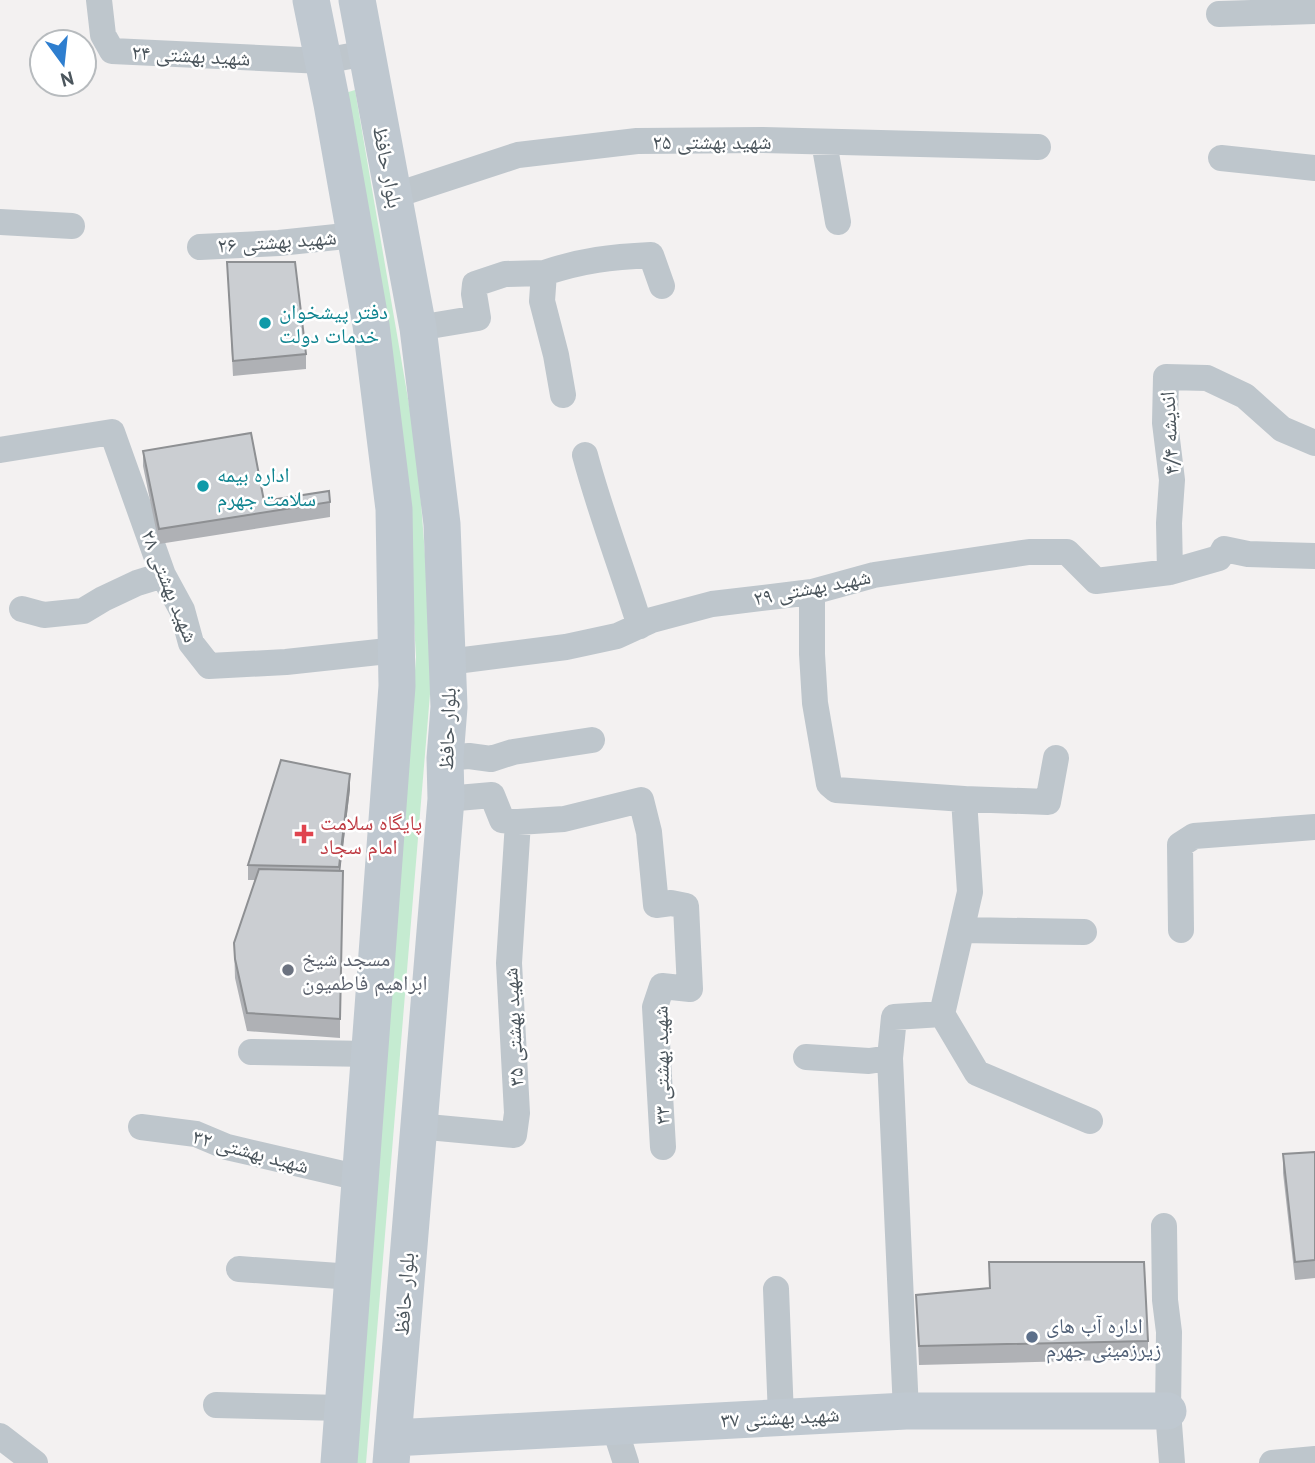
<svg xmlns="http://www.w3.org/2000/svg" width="1315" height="1463" font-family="'PT Sans','Noto Naskh Arabic',sans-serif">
<rect width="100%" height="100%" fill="#f3f1f1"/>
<!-- park -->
<path fill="#c5ebd1" d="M355,90L417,451L433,658L366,1463H356L416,657L404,453L342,94Z"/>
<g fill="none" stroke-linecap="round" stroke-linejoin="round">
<!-- street -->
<path stroke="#bec6cc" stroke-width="26" d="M99,0L103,35L112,51L323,61L367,53
M1219,14L1315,11
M824,142L838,222
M1221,158L1315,168
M393,196L518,155L637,141L763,140L1038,147
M0,222L72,226
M200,247L279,243L355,235
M418,328L478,318L474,294L475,284L505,274L544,273
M563,395L556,355L542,301L544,273C583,260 611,257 651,255L662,286
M0,450L112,432L163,575L182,610L191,643L209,666L286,662L397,650
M585,455C600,512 622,568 640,626
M1170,572L1169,523L1172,480L1165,423L1166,377L1207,378L1245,396L1282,429L1315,443
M812,592V654L815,703L829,784L836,790L964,799L970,892L942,1014L894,1017L890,1058L906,1411
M22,609L44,615L83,611L103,599L137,583L163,575
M448,662L566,647L617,636L652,620L712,604L812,592L874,575L1029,552H1067L1096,581L1170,572L1219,558L1224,549L1248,554L1315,556
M445,758L469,756L491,759L513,752L592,740
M446,799L492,795L502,820L518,822L564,819L641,800L649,832L656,905L671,903L686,906L690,989L662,986L655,1007L663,1147
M964,799L1048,802L1056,758
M963,930L1084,932
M1181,930L1180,845L1194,836L1315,827
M942,1014L977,1073L1090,1121
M251,1052L370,1054
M806,1057L869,1061L890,1058
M417,1126L514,1135L517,1113L509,963L518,822
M141,1127L196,1134L227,1147L360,1178
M1164,1226L1165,1300L1169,1332L1168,1411L1172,1463
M239,1269L353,1277
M776,1289L781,1417
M216,1405L343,1408
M614,1426L626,1463
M0,1436L35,1463
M1272,1463L1315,1459"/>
<!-- secondary -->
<path stroke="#bfc8d0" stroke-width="37" d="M311,0L332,104L371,325L394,509L397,686L339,1463
M357,0L418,328L442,524L449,707L445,758L446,799L391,1463
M393,1438L906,1411H1168"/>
</g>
<!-- wall -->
<path fill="#afb1b5" d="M227,262L306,354V369L233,376Z
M143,451L264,501L330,502V517L159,544L143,466Z
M350,789L340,871V1038L247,1031L235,978L234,943L255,880H248V865Z
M1315,1152V1278L1295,1280L1283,1173V1154Z
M989,1262L1148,1341V1359L919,1365L916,1295L990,1288Z"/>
<!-- shaded-wall -->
<path fill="#8e9093" d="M350,774V789L339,881V867Z"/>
<!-- building -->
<path fill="#cbced2" stroke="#8e9093" stroke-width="2" d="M227,262H295L306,354L233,361Z
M251,433L264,501L329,491L330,502L159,529L143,451Z
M281,760L350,774L339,867L248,865Z
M259,869L343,871L340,1019L247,1013L235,959L234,943Z
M1315,1152V1260L1295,1262L1283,1154Z
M989,1262H1144L1148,1341L919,1346L916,1295L990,1288Z"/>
<!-- markers -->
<g fill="#0f9aa8" stroke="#fff" stroke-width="2.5">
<circle cx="265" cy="323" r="7"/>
<circle cx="203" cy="486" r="7"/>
</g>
<path fill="#e0444e" stroke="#fff" stroke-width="2.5" d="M300.5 823.5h7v7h7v7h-7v7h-7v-7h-7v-7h7z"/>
<circle fill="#6b7280" stroke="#fff" stroke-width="2.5" cx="288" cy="970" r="7"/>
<circle fill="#5c6f8a" stroke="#fff" stroke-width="2.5" cx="1032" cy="1337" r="7"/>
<g text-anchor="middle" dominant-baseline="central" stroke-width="5" stroke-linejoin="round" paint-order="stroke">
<!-- street labels -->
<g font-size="21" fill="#4b555c" stroke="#fff">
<text transform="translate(191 55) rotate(3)">شهید بهشتی ۲۴</text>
<text x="712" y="141">شهید بهشتی ۲۵</text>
<text transform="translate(388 167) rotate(79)">بلوار حافظ</text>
<text transform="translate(277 241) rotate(-4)">شهید بهشتی ۲۶</text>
<text transform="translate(1169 433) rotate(-93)">اندیشه ۴/۴</text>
<text transform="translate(170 586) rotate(68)">شهید بهشتی ۲۸</text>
<text transform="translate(812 587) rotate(-11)">شهید بهشتی ۲۹</text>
<text transform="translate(447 729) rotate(-88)">بلوار حافظ</text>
<text transform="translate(513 1027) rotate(-93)">شهید بهشتی ۳۵</text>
<text transform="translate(661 1065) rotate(-91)">شهید بهشتی ۳۳</text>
<text transform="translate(251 1151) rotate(15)">شهید بهشتی ۳۲</text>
<text transform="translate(404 1294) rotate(-86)">بلوار حافظ</text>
<text transform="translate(780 1417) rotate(-3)">شهید بهشتی ۳۷</text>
</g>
<!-- culture labels -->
<g font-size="21" fill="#0d838f" stroke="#fff" text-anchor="start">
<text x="279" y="311">دفتر پیشخوان<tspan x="279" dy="24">خدمات دولت</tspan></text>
<text x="217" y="474">اداره بیمه<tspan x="217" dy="24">سلامت جهرم</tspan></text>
</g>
<!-- health labels -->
<g font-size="21" fill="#be3a42" stroke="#fff" text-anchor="start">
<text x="320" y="822">پایگاه سلامت<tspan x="320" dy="24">امام سجاد</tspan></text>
</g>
<!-- worship labels -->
<g font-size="21" fill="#5b616d" stroke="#fff" text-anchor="start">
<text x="302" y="958">مسجد شیخ<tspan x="302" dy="24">ابراهیم فاطمیون</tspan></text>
</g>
<!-- service labels -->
<g font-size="21" fill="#4e5e75" stroke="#fff" text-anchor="start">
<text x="1046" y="1325">اداره آب های<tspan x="1046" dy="24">زیرزمینی جهرم</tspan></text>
</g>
</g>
<!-- north arrow -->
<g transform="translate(63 63) rotate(165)"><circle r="33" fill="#ffffff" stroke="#b7bbbe" stroke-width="2"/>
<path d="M0-5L12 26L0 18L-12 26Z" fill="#2e7ecf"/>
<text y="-10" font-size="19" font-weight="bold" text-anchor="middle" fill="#4b555c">N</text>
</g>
</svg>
